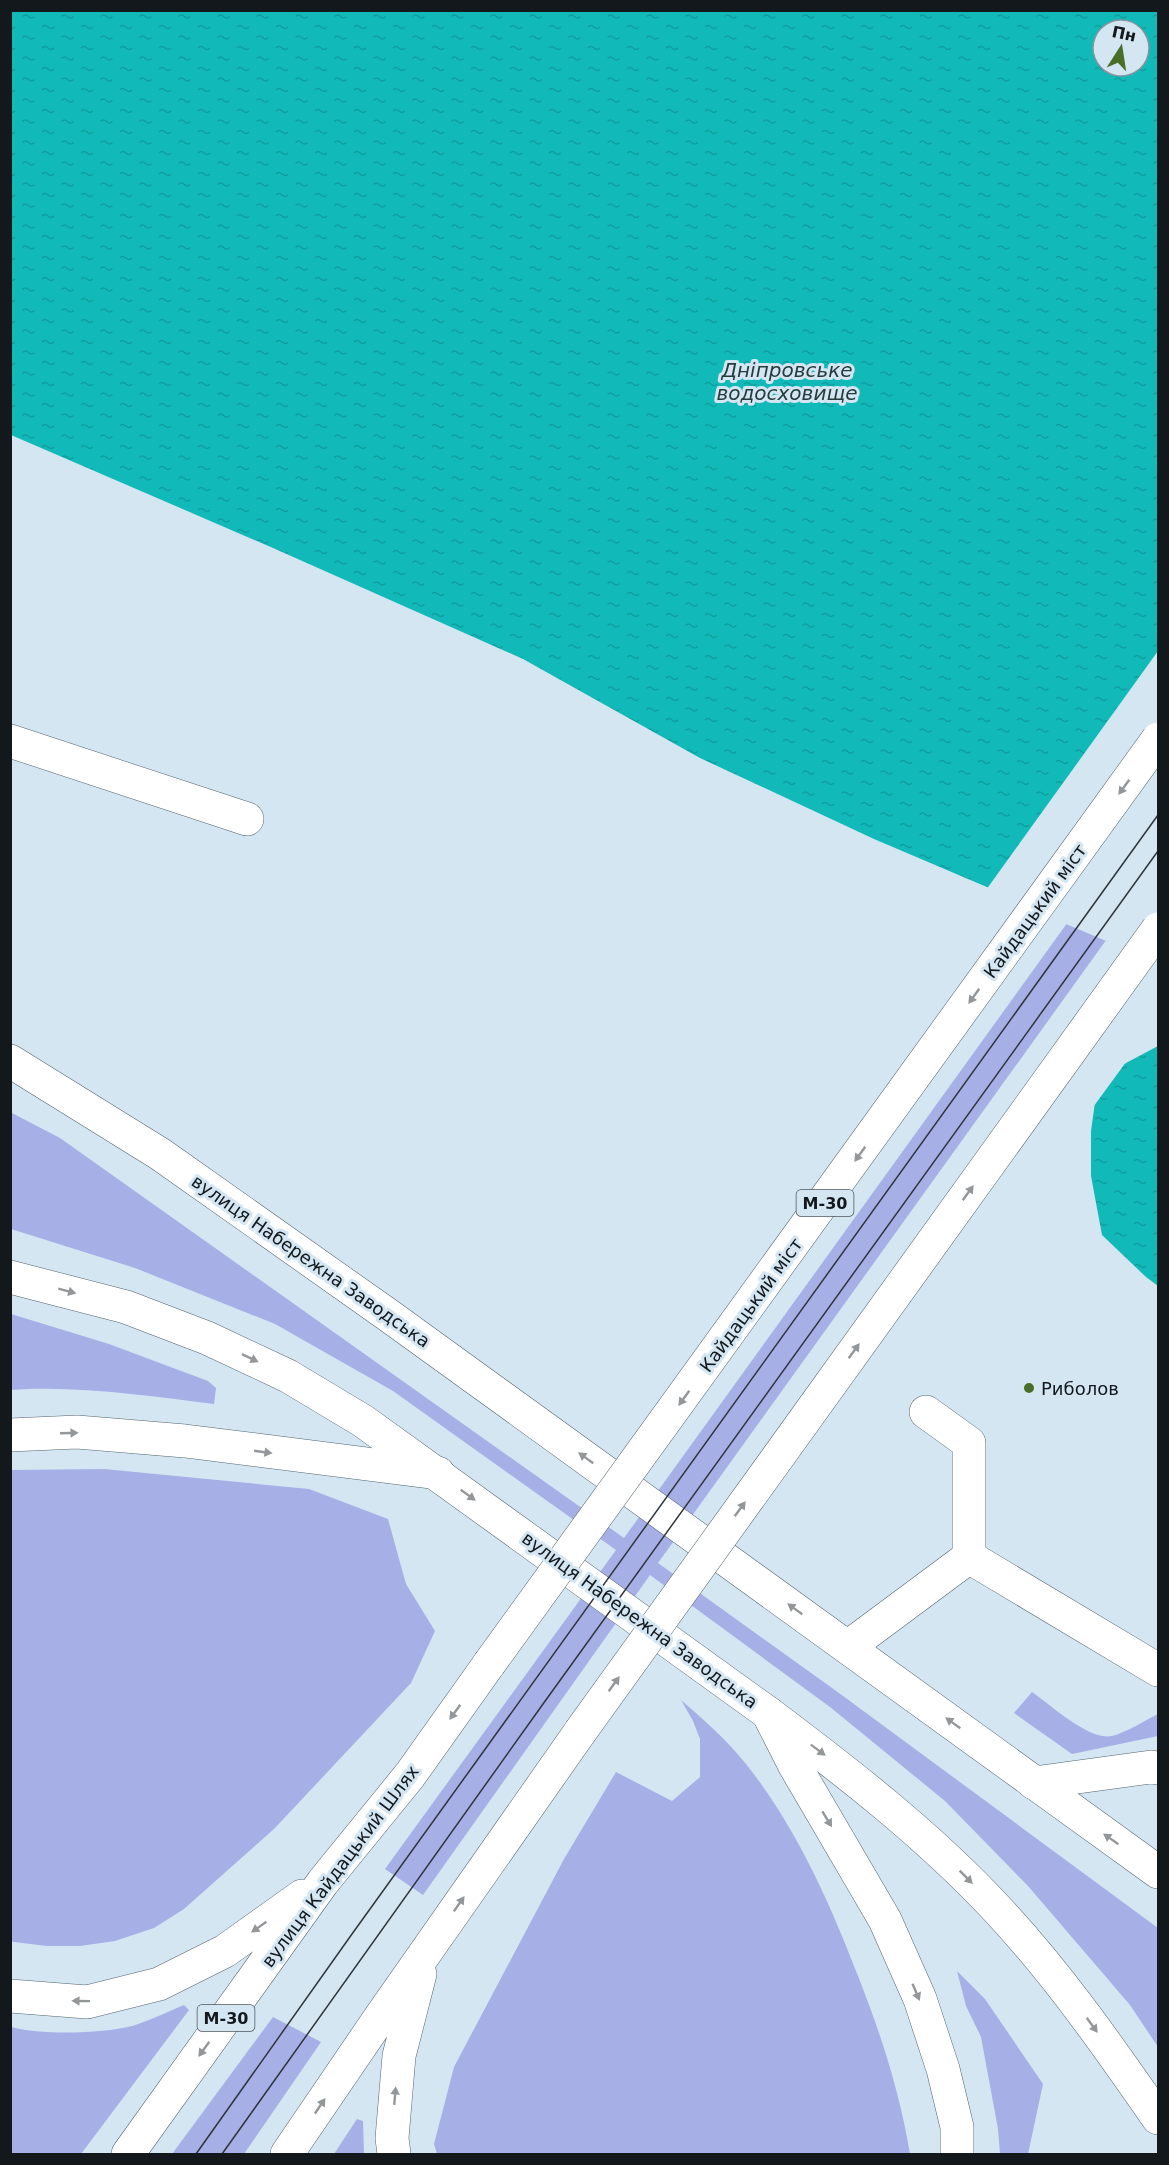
<svg xmlns="http://www.w3.org/2000/svg" width="1169" height="2165" font-family="'DejaVu Sans',sans-serif">
<defs>
<pattern id="water-ripples" width="26" height="14" patternUnits="userSpaceOnUse" patternTransform="scale(1.5)"><rect width="26" height="14" fill="#11b9b9"/><path d="M2 4q2-2 4 0t4 0M15 11q2-2 4 0t4 0" fill="none" stroke="#0f9e9e"/></pattern>
</defs>
<rect width="100%" height="100%" fill="#d4e6f2"/>
<!-- green -->
<path fill="#a7afe7" d="M1158,797V868L658,1563L839,1693L1158,1928V2047L1130,2005L1028,1886L945,1801L830,1707L650,1575L423,1895L385,1869L616,1550L393,1391L275,1324L135,1268L11,1229L10,1112L60,1138L624,1538Z
M11,1314L109,1344L208,1381L216,1388L214,1404C150,1396 75,1385 11,1390Z
M104,1469L309,1489L388,1519L406,1584L435,1631L411,1683L274,1829L184,1909L154,1928L115,1941L80,1946H47L14,1942L10,1941L11,1470Z
M1032,1692C1051,1705 1089,1741 1112,1736C1127,1732 1144,1721 1158,1714V1736L1072,1754L1014,1713Z
M681,1700C704,1720 727,1740 746,1764C796,1827 829,1901 858,1976C881,2034 900,2093 910,2154H437L434,2144L454,2067L564,1859L616,1772L672,1801L700,1777V1739L693,1721Z
M957,1971L985,1999L1043,2084L1028,2154H1000L998,2129L981,2037L966,2006Z
M184,2005L189,2010L81,2154H11V2027C41,2035 101,2034 132,2026C149,2021 167,2012 184,2005Z
M273,2017L321,2042L244,2154H172Z
M357,2119L363,2121L364,2154H334Z"/>
<!-- water -->
<path fill="url(#water-ripples)" fill-rule="evenodd" d="M10,11H1158V960L874,839L700,758L523,659L273,548L11,435ZM1103,30H1139V66H1103Z
M1158,1046V1286L1146,1277L1102,1235L1091,1176V1131L1095,1102L1111,1071Z"/>
<!-- pier -->
<path fill="#d4e6f2" d="M1158,651V963L986,890Z
M1129,1058L1091,1110L1092,1101L1109,1069Z"/>
<g fill="none" stroke-linecap="round" stroke-linejoin="round">
<!-- minor casing -->
<g stroke="#54646e" stroke-width="34">
<path id="minor" d="M10,741L247,819
M926,1412L969,1443V1557
M848,1647L969,1557L1158,1670
M1034,1783L1151,1767L1158,1768"/>
</g>
<!-- major casing -->
<g stroke="#54646e" stroke-width="34">
<path id="major" d="M10,1061L160,1154L388,1315L1158,1872
M10,1277L126,1307L207,1338L288,1376L363,1421L768,1713C848,1773 928,1835 997,1909C1057,1973 1108,2046 1158,2118"/>
</g>
<!-- highway casing -->
<g stroke="#54646e" stroke-width="34">
<path id="highway" d="M10,1435L77,1432L185,1441L438,1473
M768,1713L795,1766L885,1920L920,1999L943,2069L957,2127V2154
M10,1996L87,2002L159,1984L225,1951L302,1896
M128,2154L323,1882L410,1775L489,1664
M287,2154L381,2016L580,1732
M394,2154L392,2138L399,2056L420,1974"/>
</g>
<!-- minor -->
<use href="#minor" stroke="#fff" stroke-width="33"/>
<!-- major -->
<use href="#major" stroke="#fff" stroke-width="33"/>
<!-- highway -->
<use href="#highway" stroke="#fff" stroke-width="33"/>
<!-- tram -->
<path stroke="#2e363b" stroke-width="1.5" d="M196,2154L352,1934L1158,815
M222,2154L543,1704L1158,851"/>
<!-- highway-bridge casing -->
<g stroke="#54646e" stroke-width="34" stroke-linecap="butt">
<path id="highway-bridge" d="M489,1664L1158,739
M580,1732L1158,929"/>
</g>
<!-- highway-bridge -->
<use href="#highway-bridge" stroke="#fff" stroke-width="33"/>
</g>
<!-- one-way arrows -->
<defs><path id="oneway-solid" d="M-6-.8H1V-3.2L6.5 0L1 3.2V.8H-6Z" transform="scale(1.5)"/></defs>
<g fill="#949799">
<use href="#oneway-solid" transform="translate(1124 787) rotate(126)"/>
<use href="#oneway-solid" transform="translate(974 996) rotate(126)"/>
<use href="#oneway-solid" transform="translate(860 1154) rotate(126)"/>
<use href="#oneway-solid" transform="translate(968 1193) rotate(-54)"/>
<use href="#oneway-solid" transform="translate(67 1291) rotate(15)"/>
<use href="#oneway-solid" transform="translate(854 1351) rotate(-54)"/>
<use href="#oneway-solid" transform="translate(250 1358) rotate(26)"/>
<use href="#oneway-solid" transform="translate(684 1398) rotate(126)"/>
<use href="#oneway-solid" transform="translate(69 1433) rotate(-2)"/>
<use href="#oneway-solid" transform="translate(263 1452) rotate(8)"/>
<use href="#oneway-solid" transform="translate(586 1458) rotate(-144)"/>
<use href="#oneway-solid" transform="translate(468 1495) rotate(36)"/>
<use href="#oneway-solid" transform="translate(740 1509) rotate(-54)"/>
<use href="#oneway-solid" transform="translate(795 1609) rotate(-144)"/>
<use href="#oneway-solid" transform="translate(614 1684) rotate(-54)"/>
<use href="#oneway-solid" transform="translate(455 1712) rotate(126)"/>
<use href="#oneway-solid" transform="translate(953 1723) rotate(-144)"/>
<use href="#oneway-solid" transform="translate(818 1750) rotate(37)"/>
<use href="#oneway-solid" transform="translate(827 1819) rotate(59)"/>
<use href="#oneway-solid" transform="translate(1111 1839) rotate(-145)"/>
<use href="#oneway-solid" transform="translate(966 1877) rotate(45)"/>
<use href="#oneway-solid" transform="translate(459 1904) rotate(-55)"/>
<use href="#oneway-solid" transform="translate(259 1927) rotate(145)"/>
<use href="#oneway-solid" transform="translate(916 1992) rotate(67)"/>
<use href="#oneway-solid" transform="translate(81 2001) rotate(-179)"/>
<use href="#oneway-solid" transform="translate(1092 2025) rotate(54)"/>
<use href="#oneway-solid" transform="translate(204 2049) rotate(126)"/>
<use href="#oneway-solid" transform="translate(395 2096) rotate(-85)"/>
<use href="#oneway-solid" transform="translate(320 2106) rotate(-56)"/>
</g>
<!-- markers -->
<circle fill="#4a6e27" stroke="#d4e6f2" stroke-width="2" cx="1029" cy="1388" r="6"/>
<g text-anchor="middle" dominant-baseline="central" stroke-width="6" stroke-linejoin="round" paint-order="stroke">
<!-- shield labels -->
<g fill="#d4e6f2" stroke="#4c565c" stroke-width="1.5">
<rect x="796.5" y="1190" width="57" height="26" rx="4.5"/>
<rect x="197.5" y="2005" width="57" height="26" rx="4.5"/>
</g>
<g font-size="16" font-weight="bold" fill="#12181c">
<text x="825" y="1203">М-30</text>
<text x="226" y="2018">М-30</text>
</g>
<!-- street labels -->
<g font-size="18" fill="#12181c" stroke="#d4e6f2">
<text transform="translate(1035 911) rotate(-54)">Кайдацький міст</text>
<text transform="translate(311 1261) rotate(35)">вулиця Набережна Заводська</text>
<text transform="translate(751 1305) rotate(-54)">Кайдацький міст</text>
<text transform="translate(640 1620) rotate(36)">вулиця Набережна Заводська</text>
<text transform="translate(340 1866) rotate(-53)">вулиця Кайдацький Шлях</text>
</g>
<!-- poi labels -->
<g font-size="18" fill="#12181c" stroke="#d4e6f2" text-anchor="start">
<text x="1041" y="1388">Риболов</text>
</g>
<!-- water labels -->
<g font-size="20" font-style="italic" fill="#243c3c" stroke="#d4e6f2">
<text x="787" y="370">Дніпровське<tspan x="787" dy="23">водосховище</tspan></text>
</g>
</g>
<!-- border -->
<rect width="1169" height="2165" fill="none" stroke="#12181c" stroke-width="24"/>
<!-- north arrow -->
<g transform="translate(1121 48) rotate(12)"><circle r="28" fill="#d4e6f2" stroke="#86949c" stroke-width="1.5"/>
<path d="M0-4.5L10 22L0 15L-10 22Z" fill="#4a6e27"/>
<text y="-9" font-size="16" font-weight="bold" text-anchor="middle" fill="#12181c">Пн</text>
</g>
</svg>
